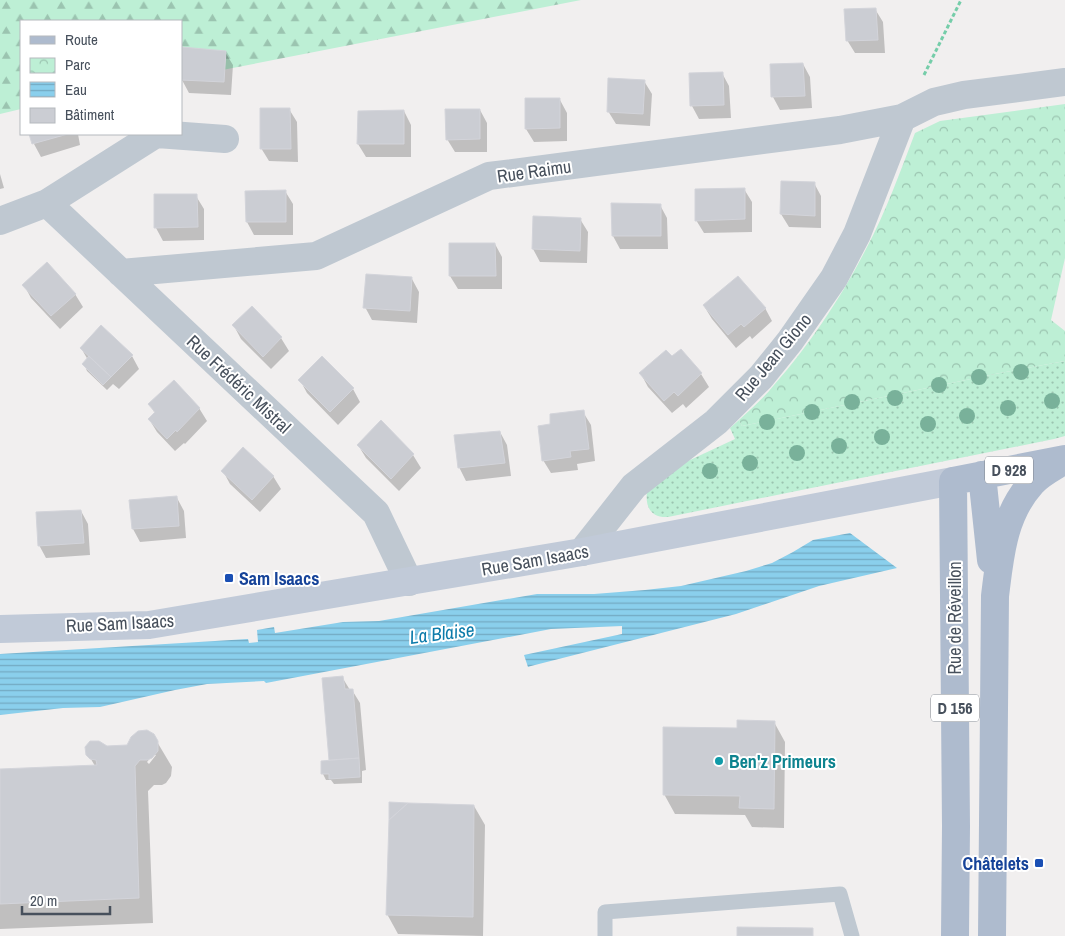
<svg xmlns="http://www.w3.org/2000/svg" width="1065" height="936" font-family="'Archivo Narrow',sans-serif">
<defs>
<pattern id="grass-dots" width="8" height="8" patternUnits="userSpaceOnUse" patternTransform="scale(1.25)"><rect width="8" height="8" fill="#bdefd5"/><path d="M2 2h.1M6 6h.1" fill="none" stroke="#9bc4b0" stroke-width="1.8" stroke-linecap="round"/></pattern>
<pattern id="forest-firs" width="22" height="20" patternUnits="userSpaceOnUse" patternTransform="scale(1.25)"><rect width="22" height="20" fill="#bdefd5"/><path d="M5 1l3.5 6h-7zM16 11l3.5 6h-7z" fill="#9bc4b0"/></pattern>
<pattern id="park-crowns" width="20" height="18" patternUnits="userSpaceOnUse" patternTransform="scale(1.25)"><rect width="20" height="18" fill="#bdefd5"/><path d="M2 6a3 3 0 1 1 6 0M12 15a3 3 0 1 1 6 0" fill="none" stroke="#9bc4b0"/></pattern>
<pattern id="water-rules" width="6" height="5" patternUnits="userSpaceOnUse" patternTransform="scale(1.25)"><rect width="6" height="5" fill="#8acfec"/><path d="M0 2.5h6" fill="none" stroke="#73aac2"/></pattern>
</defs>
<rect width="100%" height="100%" fill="#f1efef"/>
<!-- grass -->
<path fill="url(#grass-dots)" d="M1065,361V436L1054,439L668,517C651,518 645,507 647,492L671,468L688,461L735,439L730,428L739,420L742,426L1000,373Z"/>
<!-- forest -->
<path fill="url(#forest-firs)" d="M0,0H581L181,78V21H21V109L0,114Z"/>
<!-- park -->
<path fill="url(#park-crowns)" d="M1065,104V258L1051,320L1065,331V361L1000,373L742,426L739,420C751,409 764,398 774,385C809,346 842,296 866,249C886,212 900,172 915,133L940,121Z"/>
<!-- water -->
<path fill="url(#water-rules)" d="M850,533L897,568L819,586L736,614L531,666L528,667L524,655L622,634V626L551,629L266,683L264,681L207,684L175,690L100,707L63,708L0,715V654L248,639L249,643L258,642L257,630L274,627L275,633L343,622L379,621L537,594H594L645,590L681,586L746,571L772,563L793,552L813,540Z"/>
<!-- shadow -->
<path fill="#0003" fill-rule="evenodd" d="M875,9L883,22L885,53H855L847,40Z
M225,52L233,65L231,95L189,93L182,80Z
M803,64L810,77L812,108L780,110L773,97Z
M722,73L729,86L731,118L699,119L692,106L690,74Z
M644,81L652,94L650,126L616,124L608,111Z
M560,100L567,113V141L534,142L526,129Z
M289,109L297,122L298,162L269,161L261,148Z
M480,110L487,123V152H455L447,139Z
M404,111L411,125V157H366L358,144Z
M31,134H78L80,145L41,157L34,144Z
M0,174L4,188L0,189Z
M814,183L821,196V228L789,227L781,214Z
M744,189L752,202V232L704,233L696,220Z
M285,191L293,204V235H254L247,222Z
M196,196L204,209V240L163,241L156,228Z
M612,204L660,205L667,218L668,249H620L613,236Z
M580,219L588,232L587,263L540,262L533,249Z
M495,244L502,257V289H458L450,276Z
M412,279L419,292L417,323L372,320L365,307Z
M24,285L75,294L83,307L60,329L31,298Z
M704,306L765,308L772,321L752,339L750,336L736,348L712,319Z
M252,308L281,338L289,351L271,369L241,339L234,326Z
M81,348L132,356L139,369L119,389L113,384L107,390L87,371L84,364L88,360Z
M681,351L701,374L709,387L686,408L683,404L672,413L648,387L641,374L672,358Z
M300,380L353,389L360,402L338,425L307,393Z
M150,404L199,408L207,421L185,444L184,443L175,451L157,432L149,419L155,414Z
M583,412L591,425L595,461L577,464L578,470L551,473L543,460L551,425Z
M381,422L413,455L421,468L399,491L366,458L358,445Z
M500,432L507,445L511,476L466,481L459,467Z
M223,471L273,476L281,489L260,512L230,484Z
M177,498L184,511L186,538L140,542L133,529L130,501Z
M81,511L88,524L90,555L46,558L39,545Z
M342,677L350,690H352L360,703L366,770L362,771V783L334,784L331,780H326L323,774L330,761L323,679Z
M774,722L785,742L784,828L752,827L745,815L675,814L664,794L738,729Z
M153,735L172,767L171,776L166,783L162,785H154L148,791L153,923L0,929V770L95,766L88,754L106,748L128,746ZM153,755H156L149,764L147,762Z
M474,806L485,825L483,936L398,934L387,914Z"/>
<!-- building -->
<path fill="#cbcdd3" stroke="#d3d4da" d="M876,8L878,40L846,41L844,9Z
M182,47L226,51L224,82L181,80Z
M803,63L805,96L771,97L770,64Z
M723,72L724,105L690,106L689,73Z
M608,78L645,80L643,114L607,112Z
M525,98H560V128L525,129Z
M260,108H290L291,149H260Z
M445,109H480V139L446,140Z
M404,110V144H357L358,111Z
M29,134H68L32,144Z
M781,181L815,182V216L780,214Z
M745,188V219L695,221V189Z
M286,190V222H246L245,191Z
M154,194H197L198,227L154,228Z
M611,203L661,204V236H612Z
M533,216L581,218L580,251L532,249Z
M449,243H495L496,276H449Z
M47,262L76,294L51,316L22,285Z
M366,274L412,277L410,311L363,308Z
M738,276L766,308L744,327L741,324L728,335L703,305Z
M252,306L282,337L263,357L232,325Z
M101,325L133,355L111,377L80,348Z
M681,349L702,373L678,396L674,392L664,401L639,373L666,350L672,356Z
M89,356L111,377L103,385L82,364Z
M322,356L354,388L330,412L298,380Z
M174,380L200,408L177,432L176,430L167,439L148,419L155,412L148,404Z
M584,410L589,449L570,451L571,457L542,461L538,426L550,424V414Z
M381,420L414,454L391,479L357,445Z
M500,431L505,463L458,468L454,435Z
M243,447L274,476L252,500L221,471Z
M177,496L179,526L132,529L129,500Z
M81,510L84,543L38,546L36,512Z
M343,676L345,689H353L359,758L329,760L322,678Z
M737,720L775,721L774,809L739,808L740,796L663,795V727L737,728Z
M147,730L154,734L158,741V751L152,758L147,760H140L135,766L139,898L0,904V769L97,765L96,760L90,759L86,755L85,747L90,741H99L107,746L127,745L131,737L138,731Z
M359,758L360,777L329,779V774H321V761Z
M389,802L408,803L389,820Z
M408,803L474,805L473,917L386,915L389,820Z
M737,927L813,928V936H737Z"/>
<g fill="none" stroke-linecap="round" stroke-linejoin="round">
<!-- path -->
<path stroke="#75cda9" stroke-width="3" stroke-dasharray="4 2.5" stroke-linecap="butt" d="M924,75L961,0"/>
<!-- lane -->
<path stroke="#bfc8d1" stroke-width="15" d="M605,936V912L840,894L852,936"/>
<!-- street -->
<path stroke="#bfc8d1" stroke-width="28" d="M157,134L225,139
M47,203L376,513L409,582
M0,221L47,203L156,134
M121,273L316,256L489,176L840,130L902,118L934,102L947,99L964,95L1065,82
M582,552L634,486L716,422L761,377L790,341L834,278L857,234L902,118"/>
<!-- secondary -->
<path stroke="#c1cad8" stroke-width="28" d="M0,629L149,625L582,552L953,481"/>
<!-- primary -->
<path stroke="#aebbce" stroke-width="28" d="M982,475L991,560
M955,936L956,826L953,481L1065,459
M992,936L995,596C1000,556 1003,515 1032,483C1039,475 1050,469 1060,463"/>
</g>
<!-- trees -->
<g fill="#79b19a">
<circle cx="1021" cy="372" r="8"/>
<circle cx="979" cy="377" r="8"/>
<circle cx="939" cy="385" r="8"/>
<circle cx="895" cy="398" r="8"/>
<circle cx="1052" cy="401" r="8"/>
<circle cx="852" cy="402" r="8"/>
<circle cx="1008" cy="408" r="8"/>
<circle cx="812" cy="412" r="8"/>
<circle cx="967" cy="416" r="8"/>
<circle cx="767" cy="422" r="8"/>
<circle cx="928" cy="424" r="8"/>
<circle cx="882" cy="437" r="8"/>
<circle cx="839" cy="446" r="8"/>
<circle cx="797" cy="453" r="8"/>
<circle cx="750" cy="463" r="8"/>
<circle cx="710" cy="471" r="8"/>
</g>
<!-- markers -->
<g fill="#1a4fb4" stroke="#fff" stroke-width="2">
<rect x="224" y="573" width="10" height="10" rx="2.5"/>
<rect x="1034" y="858" width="10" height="10" rx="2.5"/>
</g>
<circle fill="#0f9aa8" stroke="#fff" stroke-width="2" cx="719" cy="761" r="5"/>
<g text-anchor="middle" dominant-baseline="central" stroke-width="4" stroke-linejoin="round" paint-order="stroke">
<!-- shield labels -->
<g fill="#fff" stroke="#7e848d" stroke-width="1">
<rect x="985" y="456.5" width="48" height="27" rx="4"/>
<rect x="931" y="694.5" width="48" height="27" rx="4"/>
</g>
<g font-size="16" font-weight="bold" fill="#47505c">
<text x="1009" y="470">D 928</text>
<text x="955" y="708">D 156</text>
</g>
<!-- street labels -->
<g font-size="18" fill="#47505c" stroke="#fff">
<text transform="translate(534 171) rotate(-8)">Rue Raimu</text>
<text transform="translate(773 357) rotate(-50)">Rue Jean Giono</text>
<text transform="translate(239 384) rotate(43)">Rue Frédéric Mistral</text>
<text transform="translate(535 560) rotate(-10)">Rue Sam Isaacs</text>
<text transform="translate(954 618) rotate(-90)">Rue de Réveillon</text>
<text transform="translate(120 623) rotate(-3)">Rue Sam Isaacs</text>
</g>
<!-- transit labels -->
<g font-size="18" font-weight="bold" fill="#164399" stroke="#fff" text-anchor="start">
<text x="239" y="578">Sam Isaacs</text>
<text x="1029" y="863" text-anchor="end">Châtelets</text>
</g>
<!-- culture labels -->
<g font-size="18" font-weight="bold" fill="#0d838f" stroke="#fff" text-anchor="start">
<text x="729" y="761">Ben'z Primeurs</text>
</g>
<!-- water labels -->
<g font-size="19" font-style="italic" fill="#0c7baa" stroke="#fff">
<text transform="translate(442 633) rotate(-7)">La Blaise</text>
</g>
</g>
<!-- legend -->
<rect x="20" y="20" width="162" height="115" fill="#ffffff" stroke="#b5b9be"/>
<rect x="30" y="36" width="25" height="8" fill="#aebbce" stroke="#b5b9be"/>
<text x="65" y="45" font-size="15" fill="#47505c">Route</text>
<rect x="30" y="58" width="25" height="15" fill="url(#park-crowns)" stroke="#b5b9be"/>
<text x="65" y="70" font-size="15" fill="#47505c">Parc</text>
<rect x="30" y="82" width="25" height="15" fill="url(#water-rules)" stroke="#b5b9be"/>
<text x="65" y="95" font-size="15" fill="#47505c">Eau</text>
<rect x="30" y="108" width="25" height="15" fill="#cbcdd3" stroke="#b5b9be"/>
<text x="65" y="120" font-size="15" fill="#47505c">Bâtiment</text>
<!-- scale -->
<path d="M22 906v8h88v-8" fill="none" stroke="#47505c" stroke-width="2.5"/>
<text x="30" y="906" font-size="15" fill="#47505c" stroke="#ffffff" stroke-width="4" paint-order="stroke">20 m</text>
</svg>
